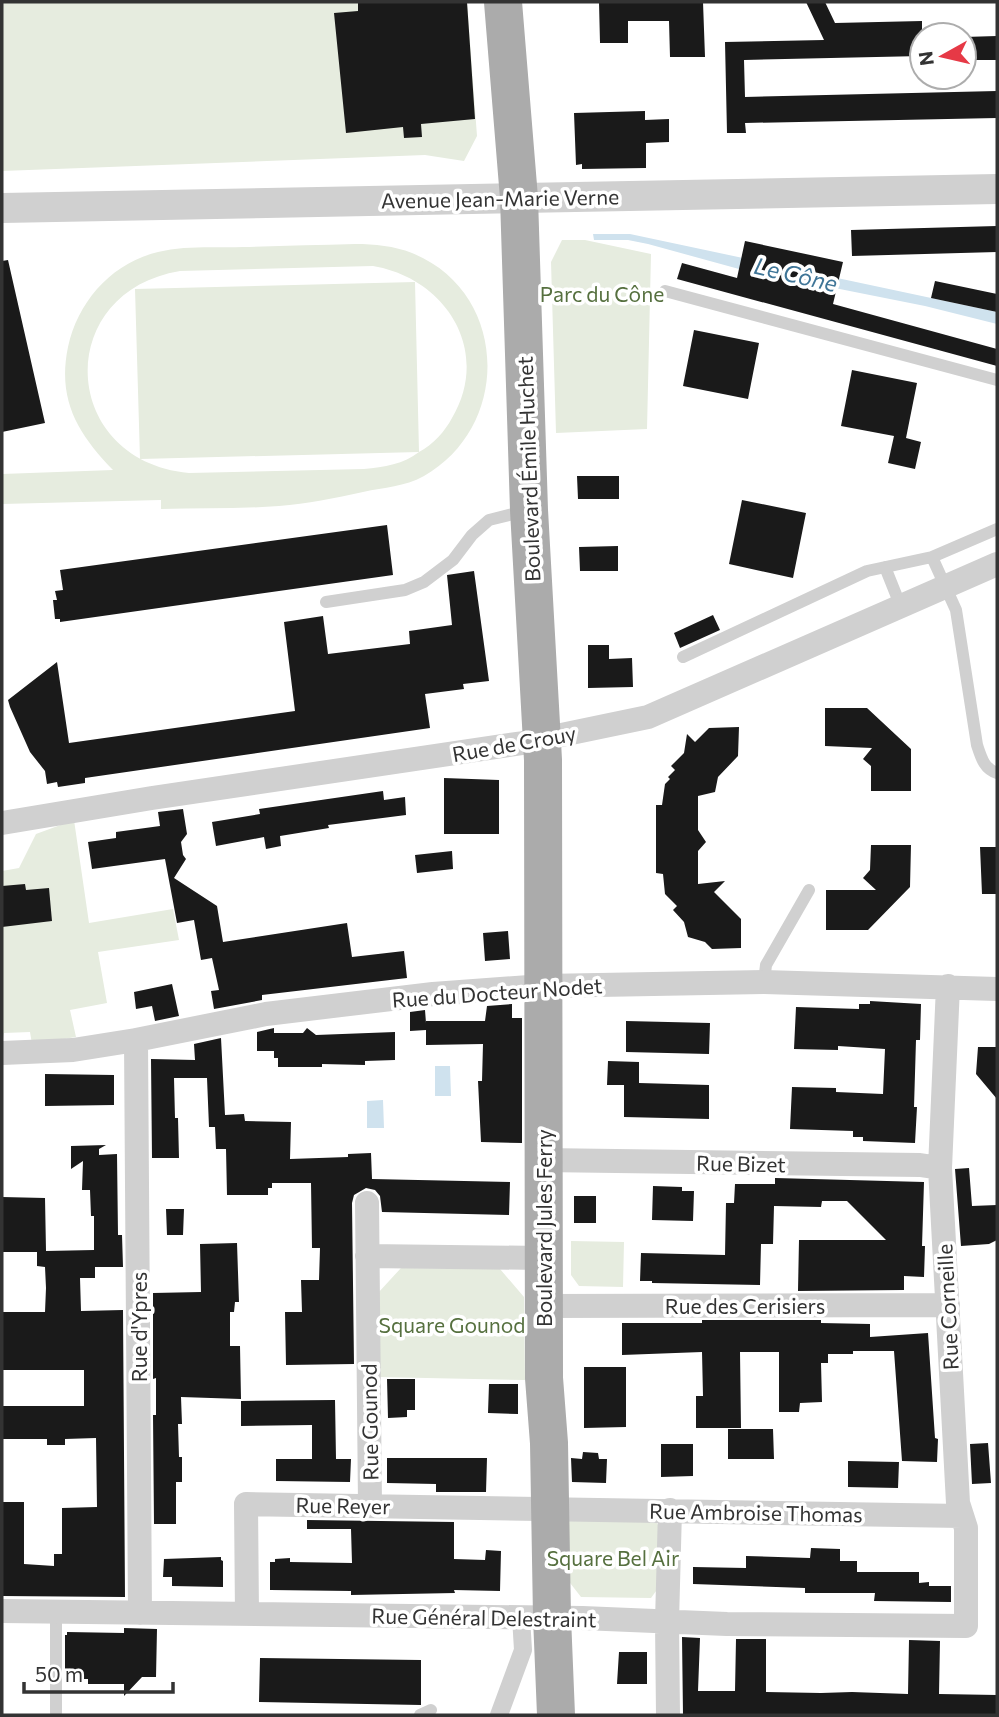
<svg xmlns="http://www.w3.org/2000/svg" width="999" height="1717" font-family="Commissioner,sans-serif">
<rect width="100%" height="100%" fill="#fff"/>
<!-- green -->
<path fill="#e6ecdf" fill-rule="evenodd" d="M2,2H467L477,136L464,161L425,155L2,171Z
M562,240H585L651,254L647,429L556,433L551,262Z
M355,244C375,244 394,246 412,253C509,292 512,426 424,476C404,487 385,487 363,492C335,498 307,504 279,506C240,509 200,508 161,509V500L2,504V474L113,470C78,434 57,400 68,347C78,301 112,263 158,252C185,245 216,248 243,247C280,246 318,245 355,244ZM373,266C445,278 492,350 452,418C445,431 433,445 419,452L415,282L135,289L140,459L419,452C404,464 384,467 364,469L189,473C59,461 52,292 180,271Z
M74,820L89,923L173,909L179,940L98,952L107,1003L70,1010L76,1037L32,1044L30,1032L4,1033L2,1045V871L19,868L36,834Z
M571,1241L624,1242L623,1287L579,1286L571,1275Z
M401,1268L500,1269L524,1297L525,1380L379,1377L378,1293Z
M567,1516L654,1517L658,1525L659,1587L651,1598L581,1597L567,1579Z"/>
<!-- water -->
<path fill="#cfe2ee" d="M593,234H630L997,312V324L925,306L739,269L648,244L628,240H594Z
M435,1066H450L451,1096H435Z
M383,1100L384,1128H367V1101Z"/>
<!-- building -->
<path fill="#1a1a1a" d="M358,2H467L475,119L421,124L422,137L404,138L403,127L346,133L334,13L358,11Z
M599,2H703L705,57H670L669,21H628V43H600Z
M806,2H825L835,23L922,21V56L744,60L745,97L997,91V118L745,123L746,133H727L725,42L824,40Z
M997,36V60H964V37Z
M645,111V120L669,119V142L646,143V168L582,169V164L576,165L574,113Z
M997,226V252L852,256L851,230Z
M745,241L843,262L833,304L997,349V366L677,279L682,263L737,278Z
M8,260L45,423L2,432V261Z
M935,281L997,294V312L931,298Z
M694,330L759,343L748,399L683,386Z
M852,370L917,383L906,438L921,442L915,469L888,463L894,436L841,426Z
M577,476H619V499H578Z
M742,500L806,513L793,578L729,564Z
M387,525L393,575L60,622V619H55L53,600H57L55,591L63,590L60,570Z
M618,546V571H580L579,547Z
M474,571L489,681L463,684L464,689L425,694L430,728L85,778V783L58,787L57,782L47,784L45,771L30,752L10,707L8,700L57,662L69,743L295,711L284,622L323,616L328,654L410,644L409,631L452,625L447,575Z
M713,615L720,630L680,648L674,633Z
M588,645H609V659L632,658L633,687L588,688Z
M825,708H867L911,749V791H871V766L863,759L872,748L825,746Z
M739,727L738,756L718,777L715,792L698,796V830L706,842L698,851V884L725,881L714,892L741,919V948L712,949L705,942L688,937L684,922L673,910L677,906L665,894L663,874L656,873V805H662L665,784L670,779L668,777L675,770L671,766L684,753L687,734L695,742L709,728Z
M444,778L499,780V834H444Z
M383,791L384,800L405,797L406,815L328,825L329,828L280,836L281,846L266,849L264,837L216,846L212,822L260,814L259,809Z
M183,809L187,834L181,842L183,855L186,859L174,878L217,906L223,942L347,923L352,957L404,951L407,978L262,995V1000L214,1009L211,991L219,990L212,958L201,960L194,920L177,923L165,859L92,869L88,842L116,838V832L160,826L158,812Z
M871,845H911L910,887L868,930H826V890H876L863,878L870,870Z
M980,847H997V894H982Z
M452,851L453,869L417,873L415,855Z
M25,884L26,890L49,888L52,921L2,927V886Z
M508,931L510,959L485,961L483,933Z
M172,984L179,1016L155,1021L152,1006L136,1009L134,992Z
M870,1001L921,1004L920,1040H916L914,1107H917L915,1143L863,1141V1137H853V1131L790,1129L792,1087L836,1088V1092L883,1094L885,1049L838,1046V1050L794,1049L796,1007L859,1009V1004H870Z
M512,1004V1018H522V1143L481,1142L478,1081H482L483,1044L426,1045V1030L410,1031V1012L425,1010L426,1023V1021H485L487,1006Z
M626,1021L710,1023L709,1054L626,1052Z
M274,1028V1033H303L307,1028L316,1035L395,1032V1060L365,1061V1065L322,1064V1067H278V1058H274V1051H257V1032Z
M221,1038L225,1115L244,1114L245,1121L291,1122L290,1159L348,1157V1154L371,1153L372,1179L510,1182L509,1215L382,1212L380,1196L375,1190L366,1188L354,1195L352,1203L354,1364L286,1365L285,1312H302L301,1280H319L320,1248H312L311,1183H272V1188H268V1195H227L226,1149H216L215,1127H209L207,1078H174L175,1118H178L179,1158H152L151,1059L195,1060L194,1044Z
M978,1047H997V1099L976,1074Z
M608,1061L639,1062V1083L709,1085V1119L624,1117V1085H607Z
M45,1074L114,1075V1105L45,1106Z
M106,1145L99,1149V1155L117,1154L118,1235H122L123,1267H95V1278H80L81,1311L123,1310L125,1597L2,1596V1502H24V1564L54,1566V1554H62V1508L97,1507L96,1438L65,1439V1445H47V1439H2V1406H84V1370H2V1312H45L46,1288L45,1267L37,1266V1252H2V1197L45,1198L46,1251L94,1250V1216H91L90,1190H82L83,1161L71,1169V1146Z
M969,1168L972,1206L997,1205V1240L989,1244L961,1246L955,1169Z
M775,1178L924,1182L922,1246H925L924,1277L904,1276V1290L798,1291L799,1240H886L847,1201H822L821,1207L774,1206L773,1244H761L760,1285L652,1283V1281H640L641,1253L725,1255L726,1203H734L735,1184H775Z
M653,1186L682,1187V1191H694L693,1221L652,1220Z
M574,1196H596V1223H574Z
M166,1209H184L183,1235H167Z
M237,1243L239,1302H235L234,1312H230V1346H240L241,1399L181,1397L182,1424H178L179,1457H182V1482H176V1524H154L153,1415H156V1378L153,1379V1293L201,1292L200,1244Z
M702,1320H821V1323L870,1324V1337L928,1333L935,1438L938,1439L937,1462L902,1461L894,1351H853V1354H828V1363H821L822,1402L800,1403L799,1412H779V1352H740L741,1428H696V1396H703L702,1352L622,1355V1323H702Z
M584,1367H626V1427L584,1428Z
M387,1379H415V1410H407V1417L388,1418Z
M489,1384H518V1414L488,1413Z
M335,1400L336,1459H351L350,1482L276,1481V1459H312V1425L241,1426V1401Z
M728,1429H773L774,1459H728Z
M988,1443L991,1483L972,1484L970,1444Z
M661,1444H693V1476L661,1477Z
M583,1452L598,1453L599,1459H607L606,1483L572,1482L571,1458L582,1459Z
M387,1458H487L486,1492H436V1484L387,1483Z
M848,1461L899,1462L898,1488L848,1487Z
M307,1520L454,1522V1559L485,1560L486,1550L501,1551L500,1591L454,1590L455,1593L351,1595V1591L270,1590V1562H275V1559L290,1558V1562L352,1563L351,1529H307Z
M811,1548L840,1549V1561H857V1572H919V1583L929,1582V1586H951V1602L874,1601L875,1593H805V1588L693,1584V1567L746,1568V1556L810,1558Z
M221,1557V1560L223,1561V1587L172,1586V1577H163L164,1559Z
M124,1628L157,1629L156,1677H142L124,1696V1684H88V1679H65V1635H67V1632L124,1633Z
M682,1637L700,1638L698,1691H735L736,1639H766V1692L821,1693L852,1692L908,1694L909,1640L940,1641L939,1694L997,1695V1715H683Z
M619,1652H647V1684H617Z
M260,1658L421,1660V1705L259,1702Z"/>
<g fill="none" stroke-linecap="round" stroke-linejoin="round">
<!-- service -->
<path stroke="#d0d0d0" stroke-width="12" d="M665,291L997,380
M932,557L956,610L977,745C981,757 984,769 997,773
M885,567L901,607
M326,602L405,590L424,582L453,560L472,535L489,520L525,511
M683,657L867,571L932,557L997,529
M764,982L766,965L809,890
M56,1612V1713
M420,1715L431,1710"/>
<!-- pedestrian -->
<path stroke="#d0d0d0" stroke-width="18" d="M499,1715L523,1650L521,1617"/>
<!-- minor -->
<path stroke="#d0d0d0" stroke-width="24" d="M2,823L152,798L523,743L648,717L997,564
M136,1040L140,1613
M2,1053L73,1050L136,1040L266,1014L433,994L543,986L764,982L997,989
M542,1160L920,1165L940,1168
M367,1203L370,1505
M367,1256L542,1258
M543,1306L948,1305
M2,1611L582,1618L727,1624L966,1626V1528L958,1503L940,1168L948,986
M247,1614L246,1504L962,1516
M668,1715L667,1622L670,1510"/>
<!-- tertiary -->
<path stroke="#d0d0d0" stroke-width="30" d="M2,208L997,189"/>
<!-- primary -->
<path stroke="#ababab" stroke-width="38" d="M503,2L519,198L529,510L543,760L544,1378L549,1443L552,1617L556,1715"/>
</g>
<g text-anchor="middle" dominant-baseline="central" stroke-width="7" stroke-linejoin="round" paint-order="stroke">
<!-- street labels -->
<g font-size="21" fill="#333" stroke="#fff">
<text transform="translate(500 198) rotate(-1)">Avenue Jean-Marie Verne</text>
<text transform="translate(528 469) rotate(-92)">Boulevard Émile Huchet</text>
<text transform="translate(514 743) rotate(-10)">Rue de Crouy</text>
<text transform="translate(497 992) rotate(-4)">Rue du Docteur Nodet</text>
<text transform="translate(741 1163) rotate(1)">Rue Bizet</text>
<text transform="translate(543 1228) rotate(-90)">Boulevard Jules Ferry</text>
<text x="745" y="1305">Rue des Cerisiers</text>
<text transform="translate(947 1307) rotate(-93)">Rue Corneille</text>
<text transform="translate(138 1327) rotate(-90)">Rue d'Ypres</text>
<text transform="translate(369 1422) rotate(-91)">Rue Gounod</text>
<text transform="translate(343 1505) rotate(1)">Rue Reyer</text>
<text transform="translate(756 1512) rotate(1)">Rue Ambroise Thomas</text>
<text transform="translate(484 1617) rotate(1)">Rue Général Delestraint</text>
</g>
<!-- park labels -->
<g font-size="21" fill="#56703f" stroke="#fff">
<text x="602" y="293">Parc du Cône</text>
<text x="452" y="1324">Square Gounod</text>
<text x="613" y="1557">Square Bel Air</text>
</g>
<!-- water labels -->
<g font-size="23" font-style="italic" fill="#3f7597" stroke="#fff">
<text transform="translate(796 274) rotate(13)">Le Cône</text>
</g>
</g>
<!-- border -->
<rect width="999" height="1717" fill="none" stroke="#333333" stroke-width="7"/>
<!-- north arrow -->
<g transform="translate(943 56) rotate(262)"><circle r="33" fill="#ffffff" stroke="#adadad" stroke-width="2"/>
<path d="M0-5L12 26L0 18L-12 26Z" fill="#e63946"/>
<text y="-10" font-size="19" font-weight="bold" text-anchor="middle" fill="#333333">N</text>
</g>
<!-- scale -->
<path d="M24 1682v10h149v-10" fill="none" stroke="#333333" stroke-width="3.5"/>
<text x="35" y="1682" font-size="21" fill="#333333" stroke="#ffffff" stroke-width="5" paint-order="stroke">50 m</text>
</svg>
